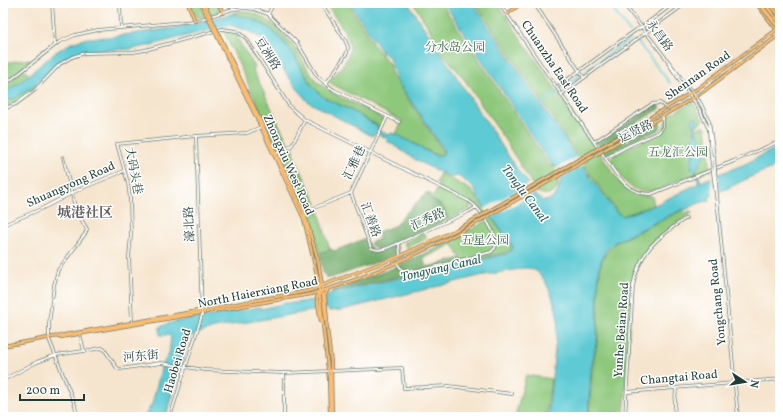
<svg xmlns="http://www.w3.org/2000/svg" width="783" height="420" font-family="Vollkorn,'Noto Serif SC',serif">
<rect width="100%" height="100%" fill="#fff"/>
<filter id="ink" filterUnits="userSpaceOnUse"><feTurbulence type="fractalNoise" baseFrequency=".025" numOctaves="2"/><feDisplacementMap in="SourceGraphic" scale="8" xChannelSelector="R" yChannelSelector="G"/><feConvolveMatrix kernelMatrix="1 2 1 2 8 2 1 2 1" color-interpolation-filters="sRGB"/></filter>
<filter id="wash" filterUnits="userSpaceOnUse"><feTurbulence type="fractalNoise" baseFrequency=".012" numOctaves="4" result="noise"/><feDisplacementMap in="SourceGraphic" scale="16" xChannelSelector="R" yChannelSelector="G"/><feGaussianBlur stdDeviation="0.9" result="paint"/><feColorMatrix in="noise" values="0 0 0 0 0 0 0 0 0 0 0 0 0 0 0 0 0 1.4 0 .05"/><feComposite in="paint" operator="in"/></filter>
<g filter="url(#wash)">
<rect width="100%" height="100%" fill="#f6e5ce"/>
<!-- green -->
<path fill="#8ec87b" stroke="#568258" d="M189,3H196L197,4L200,3H217L219,11L216,14L198,18Z
M325,3H348L372,41L371,42L388,62L392,75L442,149L443,152L441,155H436L396,134L402,121L330,83L331,80C337,72 346,63 349,53C354,39 333,15 325,3Z
M413,3H441L549,165L554,166L561,177L558,181C560,193 547,197 537,192L503,137L462,76L444,55L426,23Z
M475,3H497L620,183C629,192 639,196 652,196L654,205L622,216L618,213L591,175L587,176L590,174L586,168L583,170L585,167L569,143L565,144L568,142L556,123L552,125L555,121Z
M242,11C262,11 287,34 297,51C304,62 309,74 319,83C337,98 361,106 381,117L383,120L379,128L378,125C368,121 360,115 351,110C340,104 327,101 318,93C311,86 308,78 303,70C287,41 269,18 234,15L232,13Z
M225,29L240,34L237,38L255,67L253,70L289,145L284,148L277,146L223,30Z
M29,59L31,60L3,84V63Z
M24,69L37,85L20,99L3,109V88Z
M691,103L695,105L703,120C700,125 695,126 691,130L693,131L702,126H705L706,128L709,148L710,169C699,172 688,177 677,181C656,191 639,200 621,177V171L618,172C615,169 610,162 611,157L626,148L661,132C665,128 664,125 666,120C667,115 686,105 691,103Z
M293,145L295,158L317,204C312,206 309,208 305,204L283,156V153Z
M440,173L471,190L512,246V249L505,253L463,262L451,241L488,220L479,207L472,201L470,209L449,219L442,206L430,198L429,193L434,196L439,185L436,183Z
M318,208L330,250L320,253L309,215L310,211Z
M683,210L686,213L691,211L692,213C665,230 637,250 632,284L624,417H589L592,371L598,338V283L602,260L606,253L615,243Z
M424,233L427,238L407,248L404,243Z
M526,375L551,379L546,417H515Z"/>
<!-- forest -->
<path fill="#72ac6b" stroke="#487450" d="M655,105L660,106V109L638,122L619,130L627,142L630,140L629,138L660,122L661,126L659,130L648,135L647,134C638,138 612,155 605,154L597,143L598,141L616,131Z
M427,192L429,193L430,198L442,206L449,219L402,240L401,239L397,241V242C388,245 375,254 370,243L379,239L378,232L396,225L398,221Z
M364,238C369,243 369,250 377,252L396,245L398,247L397,253L386,259L331,278L326,277L323,273L320,253L331,249L334,251L364,239Z
M451,241L453,244L423,259L427,267L461,258L463,262L331,292L332,291L393,268Z"/>
<!-- water -->
<path fill="#5dcad4" stroke="#3e8484" d="M350,3H408L521,175L524,177L535,195L543,201C556,201 559,190 562,178L556,166L550,163L444,3H473L586,171L616,212L623,216L653,206L699,183L695,171L690,167H692L691,162L694,151L692,147L695,134L694,125L692,124L693,118L695,117L698,120L696,124L697,134H699C699,140 702,142 704,146C708,156 700,162 696,170L701,182L719,174L743,165L780,146V165L757,174L709,197L710,200L699,203L685,210L683,209L613,243L605,252L601,261L599,270L598,286L597,338L591,369L588,417H548L558,320C556,306 547,274 532,269C530,268 528,268 525,268L479,276L342,310L329,311L328,308L214,328L191,336L189,338L182,363L177,374L166,417H144L152,404L162,365L169,354L171,336L169,335H160V327C169,323 177,321 186,320L188,318L212,316L260,307L261,309L285,303H293L327,298L328,294L506,254L511,251L513,247L477,196C475,186 465,181 458,176L451,177C437,170 421,164 408,155C401,150 394,145 387,141L388,139L376,133L372,136L307,101L285,72L269,43L249,31L229,25L147,46L131,49L83,51L71,55L58,63L38,82L16,98L3,101V93L19,83L56,52L71,43L87,38L110,37L174,28L232,14L253,19L271,29L290,49L311,85L323,97L350,110L377,126L378,130L389,135L391,133L396,134L436,156H441L444,152L443,148L396,79L389,57L381,51Z"/>
<!-- pier -->
<path fill="#f6e5ce" d="M578,156L584,165L560,178L555,169Z
M718,172L720,194L713,198L711,175Z
M530,183L535,193L491,218L484,209Z"/>
<g fill="none" stroke-linecap="round" stroke-linejoin="round">
<!-- canal -->
<path stroke="#5dcad4" stroke-width="2" d="M608,3L630,32
M637,41L670,83
M585,72L630,39
M561,89L582,74
M545,101L558,91
M541,104L543,103"/>
</g>
</g>
<g filter="url(#ink)">
<g fill="none" stroke-linecap="round" stroke-linejoin="round">
<!-- minor casing -->
<g stroke="#6a786a" stroke-width="3.5">
<path id="minor" d="M52,3L55,45
M120,3L121,28
M321,3L345,40L348,47L347,53L326,84
M499,3L598,148
M534,3L584,78
M623,3L700,102L709,121L714,157
M268,14L274,3
M668,63L700,110L709,130L711,157
M3,86L59,42L75,35L98,30L195,21L233,9L246,8L254,9L268,14L297,43L317,76L326,84L334,90L399,122
M557,87L636,30L642,27L674,3
M562,94L686,3
M3,109L16,104L35,90L60,64L72,57L85,53L133,52L145,50L222,29L236,31L246,38L290,107L305,120L315,125L469,201C480,208 499,235 495,248L491,252L434,267L406,272L402,270L397,263
M594,142L652,104L660,103L667,108
M601,152C615,171 624,194 651,194L734,161L780,141
M277,153L292,145L305,120
M63,157L76,211L87,229L85,234L58,270L54,285L49,324V339L75,405L77,417
M606,158L628,146L659,132L663,127V116
M351,193L371,248C380,253 391,246 399,243
M304,212L351,193L387,117
M719,220L738,417
M3,225L41,209L80,189L124,171
M400,256L399,243L468,212L476,207
M132,322L129,257L131,235L130,199L128,183L117,144L196,136L247,133L261,127
M84,351L101,348L104,349L117,368L120,369L161,363L205,370L284,373L402,368L404,388L449,386L512,394
M284,373V417
M3,380L37,362L56,355L84,351L80,334
M627,392L780,379
M170,417L202,315L196,136
M625,417L633,286C639,251 658,237 686,218
M674,417L676,388"/>
</g>
<!-- major casing -->
<g stroke="#6a786a" stroke-width="4">
<path id="major" d="M188,3L195,21
M218,3L223,13
M756,3L780,34
M769,3L780,16
M507,14L522,3
M233,64L304,212L318,260L321,278L331,362L332,417
M231,65L260,125L304,219L318,279L329,379L330,417
M623,134L697,89L779,28
M625,138L700,94L780,34
M318,293L317,299L321,321
M327,321L325,295L328,289
M61,337L312,294C364,279 412,257 460,232
M3,346L308,291L400,256L458,229"/>
</g>
<!-- highway casing -->
<g stroke="#6a786a" stroke-width="5">
<path id="highway" d="M764,3L780,24"/>
</g>
<!-- minor -->
<use href="#minor" stroke="#fff" stroke-width="2"/>
<!-- major -->
<use href="#major" stroke="#fdbc6f" stroke-width="2.5"/>
<!-- highway -->
<use href="#highway" stroke="#fdbc6f" stroke-width="3.5"/>
<!-- minor-bridge casing -->
<g stroke="#6a786a" stroke-width="3.5" stroke-linecap="butt">
<path id="minor-bridge" d="M711,157L718,211
M714,157L719,220"/>
</g>
<!-- major-bridge casing -->
<g stroke="#6a786a" stroke-width="4" stroke-linecap="butt">
<path id="major-bridge" d="M201,3L231,65
M204,3L233,64
M458,229L623,134
M460,232L625,138"/>
</g>
<!-- highway-bridge casing -->
<g stroke="#6a786a" stroke-width="5" stroke-linecap="butt">
<path id="highway-bridge" d="M759,3L780,29"/>
</g>
<!-- minor-bridge -->
<use href="#minor-bridge" stroke="#fff" stroke-width="2"/>
<!-- major-bridge -->
<use href="#major-bridge" stroke="#fdbc6f" stroke-width="2.5"/>
<!-- highway-bridge -->
<use href="#highway-bridge" stroke="#fdbc6f" stroke-width="3.5"/>
</g>
</g>
<g text-anchor="middle" dominant-baseline="central" stroke-width="3" stroke-linejoin="round" paint-order="stroke">
<!-- street labels -->
<g font-size="12" fill="#1f3d34" stroke="#fff">
<text transform="translate(659 36) rotate(54)">永昌路</text>
<text transform="translate(267 54) rotate(58)">豆洲路</text>
<text transform="translate(554 67) rotate(56)">Chuanzha East Road</text>
<text transform="translate(698 76) rotate(-35)">Shennan Road</text>
<text transform="translate(636 132) rotate(-26)">运贤路</text>
<text transform="translate(355 163) rotate(-65)">汇雅巷</text>
<text transform="translate(288 165) rotate(66)">Zhongxiu West Road</text>
<text transform="translate(133 171) rotate(79)">大码头巷</text>
<text transform="translate(71 185) rotate(-24)">Shuangyong Road</text>
<text transform="translate(370 220) rotate(70)">汇善路</text>
<text transform="translate(428 220) rotate(-25)">汇秀路</text>
<text transform="translate(190 224) rotate(-92)">濠北路</text>
<text transform="translate(258 293) rotate(-11)">North Haierxiang Road</text>
<text transform="translate(718 302) rotate(-96)">Yongchang Road</text>
<text transform="translate(622 330) rotate(-86)">Yunhe Beian Road</text>
<text transform="translate(141 357) rotate(-5)">河东街</text>
<text transform="translate(178 361) rotate(-73)">Haobei Road</text>
<text transform="translate(679 378) rotate(-5)">Changtai Road</text>
</g>
<!-- park labels -->
<g font-size="12" fill="#3b6046" stroke="#fff">
<text x="455" y="48">分水岛公园</text>
<text x="678" y="153">五龙汇公园</text>
<text x="485" y="241">五星公园</text>
</g>
<!-- water labels -->
<g font-size="13" font-style="italic" fill="#2e605c" stroke="#fff">
<text transform="translate(524 194) rotate(53)">Tonglu Canal</text>
<text transform="translate(441 269) rotate(-13)">Tongyang Canal</text>
</g>
<!-- quarter labels -->
<g font-size="14" font-weight="bold" fill="#645f61" stroke="#fff">
<text x="85" y="213">城港社区</text>
</g>
</g>
<!-- margin -->
<rect width="783" height="420" fill="none" stroke="#fff" stroke-width="16"/>
<!-- north arrow -->
<g transform="translate(745 382) rotate(102)" stroke="#ffffff" stroke-width="3" paint-order="stroke">
<path d="M0-3L7 15L0 10L-7 15Z" fill="#1f3d34"/>
<text y="-6" font-size="11" font-weight="bold" text-anchor="middle" fill="#1f3d34">N</text>
</g>
<!-- scale -->
<path d="M20 394v6h64v-6" fill="none" stroke="#1f3d34" stroke-width="2"/>
<text x="26" y="394" font-size="12" fill="#1f3d34" stroke="#ffffff" stroke-width="3" paint-order="stroke">200 m</text>
</svg>
